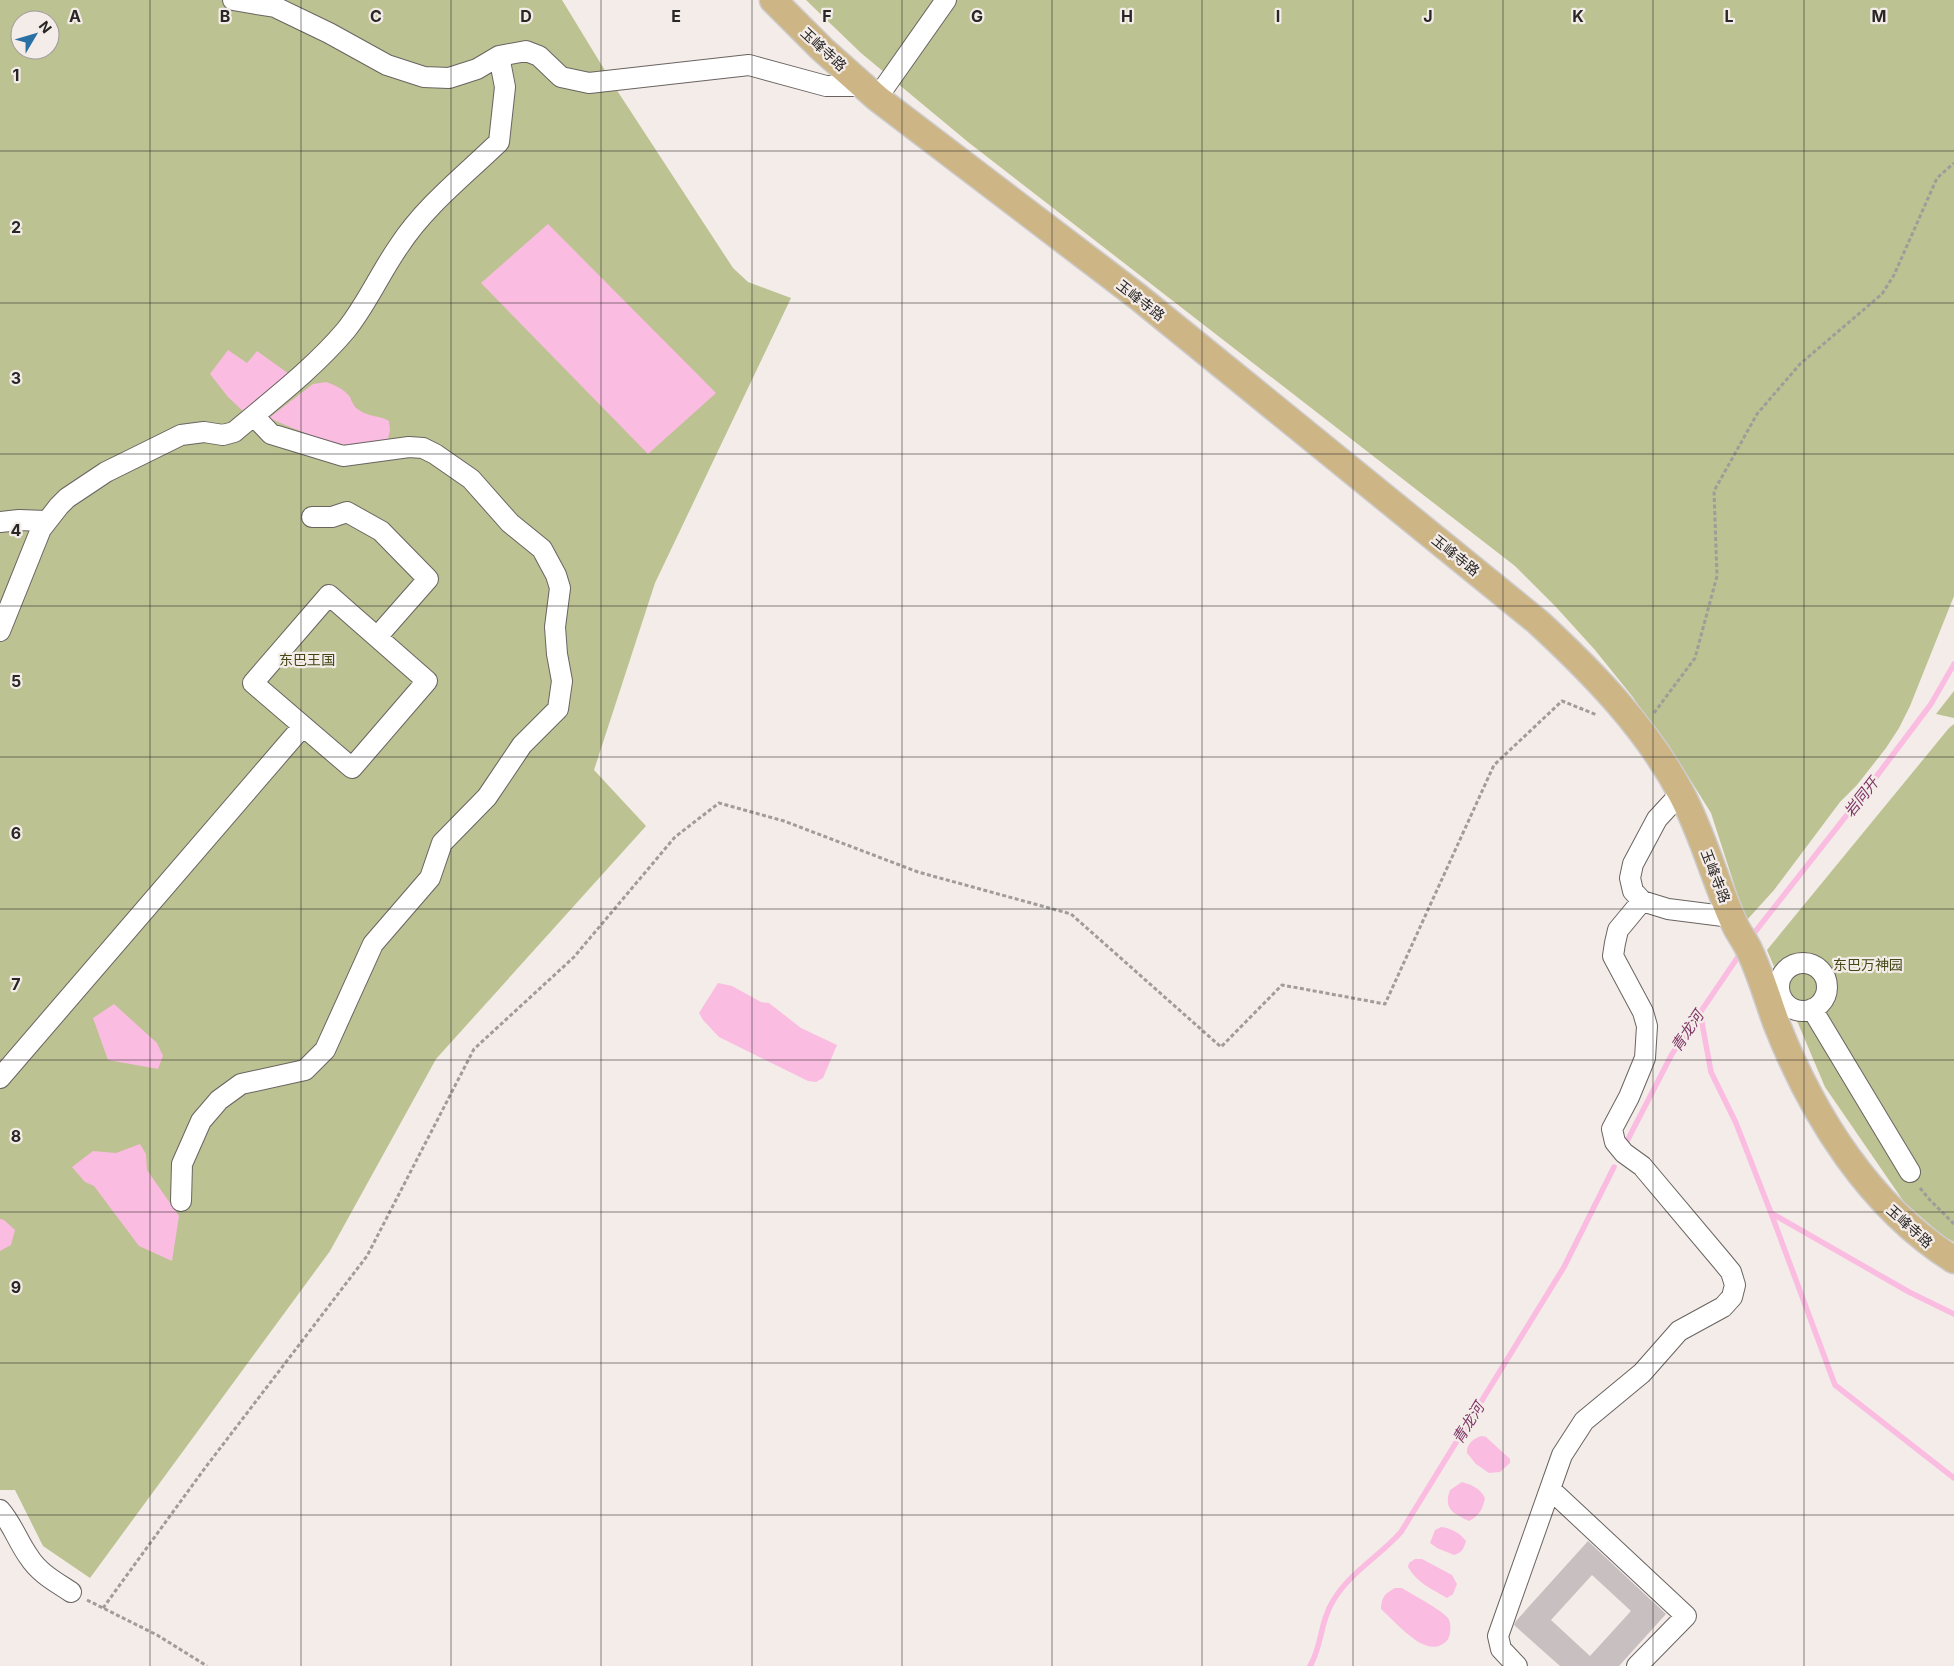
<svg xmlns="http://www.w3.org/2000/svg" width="1954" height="1666" font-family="Inter,'Noto Sans SC',sans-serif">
<rect width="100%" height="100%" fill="#f3ece8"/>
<!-- green -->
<path fill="#bcc291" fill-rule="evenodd" d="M0,0H562L618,92L733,268L748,282L791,298L655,583L594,770L646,826L436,1059L330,1251L90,1578L43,1546L15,1490H0ZM20,20H50V50H20Z
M806,0H1954V596L1910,706L1899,728L1886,748L1857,785L1840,802L1774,890L1746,921L1711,813L1686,773L1632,696L1595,650L1556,607L1515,566L968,142L861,53Z
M1954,691V718L1936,714Z
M1954,724V1242L1944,1237L1904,1202L1825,1087L1767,950L1949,728Z"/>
<!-- water -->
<path fill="#fbbce1" d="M548,224L716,393L648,454L481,283Z
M228,350L247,363L257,351L289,374L244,412L228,397L210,374Z
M326,382C335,385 344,389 350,397C352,402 354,407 359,410C368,417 379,415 389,421L390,430L388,439C353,458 303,432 269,418L313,384Z
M718,983L732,986L761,1002L769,1003L801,1028L837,1045L823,1078L816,1082L808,1081L719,1037L703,1020L699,1013Z
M114,1004L157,1043L163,1056L158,1069L108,1060L93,1018Z
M140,1144L146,1154L147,1170L179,1216L172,1261L139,1246L94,1186L85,1182L72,1167L93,1151L116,1153Z
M0,1219L4,1220L15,1230L11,1245L0,1251Z
M1482,1436L1486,1437L1510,1459V1463L1500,1472L1489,1473L1476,1464L1467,1453C1466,1444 1474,1438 1482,1436Z
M1462,1482C1472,1485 1480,1488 1485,1498C1483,1509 1479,1516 1469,1521C1454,1513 1443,1510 1450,1490Z
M1441,1527C1451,1528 1460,1533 1466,1541C1464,1548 1462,1553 1454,1555L1437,1548L1430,1543L1435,1530Z
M1415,1559H1422L1452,1575L1457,1584L1453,1594L1447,1598C1432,1589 1417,1583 1408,1567L1409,1563Z
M1395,1588H1402C1411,1594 1442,1610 1448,1618C1451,1622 1451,1631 1449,1637C1448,1640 1445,1643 1441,1645C1422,1655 1395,1621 1381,1609C1382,1597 1384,1594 1395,1588Z"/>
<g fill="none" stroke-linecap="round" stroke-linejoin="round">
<!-- stream -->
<path stroke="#fbbce1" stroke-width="5.5" d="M1751,937L1861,797L1931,704L1954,664
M1700,1012L1711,1072L1736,1123L1771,1213L1909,1292L1954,1314
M1625,1145L1672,1054L1742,951
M1771,1213L1835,1385L1954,1478
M1310,1666C1322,1647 1320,1621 1333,1601C1349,1573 1380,1556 1401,1532L1564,1267L1614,1167"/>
</g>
<!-- building -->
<path fill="#c8c0c0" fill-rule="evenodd" d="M1588,1541L1666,1614L1619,1666H1560L1514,1625L1516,1621ZM1592,1575L1631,1611L1590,1656L1551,1620Z"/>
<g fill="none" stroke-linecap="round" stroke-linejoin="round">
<!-- minor casing -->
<g stroke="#6a6461" stroke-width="22">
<path id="minor" d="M233,0L275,7L329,33L387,65L424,77L449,78L477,69L499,56L526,51L539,56L561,77L589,83L749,65L826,86H863
M877,98L946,0
M312,517H332L347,512L381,531L428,579L377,637
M0,522L19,520L46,521
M329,595L427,681L352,768L253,683Z
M0,631L41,529L59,506L67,498L106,472L181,435L204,432L223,435L234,432C272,400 314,368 346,330C367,304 380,273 399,246C425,206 465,175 499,142L505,87L499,56
M1681,793L1657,819L1633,864L1630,878L1633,891L1642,901L1668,909L1731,917
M1779 987a24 24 0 1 1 48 0a24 24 0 1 1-48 0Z
M1812,1009L1910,1172
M0,1078L303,726
M181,1201L182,1164L201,1121L219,1100L241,1084L305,1070L325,1050L373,944L430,878L442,843L487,797L522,745L558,709L562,681L557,654L555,627L560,588L556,575L542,549L510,523L471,479L435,454L423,448L409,447L343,456L271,434L254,416
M1550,1489L1686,1616L1637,1666
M0,1510C13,1525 18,1542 29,1557C39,1573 56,1582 71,1592
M1517,1666L1501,1649L1498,1636L1562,1455L1584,1421L1642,1373L1679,1331L1723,1307L1732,1297L1735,1285L1731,1272L1722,1261L1642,1166L1624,1153L1615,1142L1612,1129L1629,1097L1645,1058L1647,1026L1643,1012L1613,956L1615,943L1618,930L1642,901"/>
</g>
<!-- major casing -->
<g stroke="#cccbcb" stroke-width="29">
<path id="major" d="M773,0L822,49L877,98L1137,296L1538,622C1593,673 1647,728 1682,795C1704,837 1715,882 1735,925C1739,934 1746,942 1750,952C1761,975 1768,1001 1777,1025C1813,1116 1870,1207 1954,1260"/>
</g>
<!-- path -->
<path stroke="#a19c99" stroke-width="3" stroke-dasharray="4 2.5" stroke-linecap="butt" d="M1654,713L1695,658L1717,576L1714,491L1757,414L1800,364L1882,294L1894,275L1937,178L1954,163
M1920,1188L1929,1199L1954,1224
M87,1600L157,1635L207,1666
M103,1608L205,1468L367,1256L474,1049L574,957L675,837L719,803L784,821L918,872L1071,914L1221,1047L1282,985L1385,1004L1494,765L1562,701L1597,715"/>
<!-- minor -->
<use href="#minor" stroke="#fff" stroke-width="20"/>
<!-- major -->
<use href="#major" stroke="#ceb586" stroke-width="26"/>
</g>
<!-- grid -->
<path fill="none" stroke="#292625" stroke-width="1" stroke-opacity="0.55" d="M150,0V1666M301,0V1666M451,0V1666M601,0V1666M752,0V1666M902,0V1666M1052,0V1666M1202,0V1666M1353,0V1666M1503,0V1666M1653,0V1666M1804,0V1666M0,151H1954M0,303H1954M0,454H1954M0,606H1954M0,757H1954M0,909H1954M0,1060H1954M0,1212H1954M0,1363H1954M0,1515H1954"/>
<g text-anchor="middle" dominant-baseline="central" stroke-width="4.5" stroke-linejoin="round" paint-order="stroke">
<!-- street labels -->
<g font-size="14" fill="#292625" stroke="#f3ece8">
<text transform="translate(824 49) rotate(43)">玉峰寺路</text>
<text transform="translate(1141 300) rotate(38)">玉峰寺路</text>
<text transform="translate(1456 555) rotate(39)">玉峰寺路</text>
<text transform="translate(1716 876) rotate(69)">玉峰寺路</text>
<text transform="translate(1910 1226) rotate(42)">玉峰寺路</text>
</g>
<!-- park labels -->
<g font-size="14" fill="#434715" stroke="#f3ece8">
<text x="307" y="659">东巴王国</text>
<text x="1868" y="964">东巴万神园</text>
</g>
<!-- water labels -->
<g font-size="15" font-style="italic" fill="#7e3565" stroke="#f3ece8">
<text transform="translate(1861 797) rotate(-52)">岩同开</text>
<text transform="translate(1687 1031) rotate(-56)">青龙河</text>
<text transform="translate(1468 1423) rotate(-58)">青龙河</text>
</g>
</g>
<g font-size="16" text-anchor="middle" font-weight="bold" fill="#292625" stroke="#f3ece8" stroke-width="4.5" stroke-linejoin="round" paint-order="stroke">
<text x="75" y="22">A</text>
<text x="225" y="22">B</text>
<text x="376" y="22">C</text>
<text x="526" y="22">D</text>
<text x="676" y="22">E</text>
<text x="827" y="22">F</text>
<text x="977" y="22">G</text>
<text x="1127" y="22">H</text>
<text x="1278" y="22">I</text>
<text x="1428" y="22">J</text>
<text x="1578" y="22">K</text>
<text x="1729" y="22">L</text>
<text x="1879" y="22">M</text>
<text x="16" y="81">1</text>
<text x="16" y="233">2</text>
<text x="16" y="384">3</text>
<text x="16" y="536">4</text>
<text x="16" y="687">5</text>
<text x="16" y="839">6</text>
<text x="16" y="990">7</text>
<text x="16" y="1142">8</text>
<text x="16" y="1293">9</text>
</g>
<!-- north arrow -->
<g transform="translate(35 35) rotate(52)"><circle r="24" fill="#f3ece8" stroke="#a29d9a"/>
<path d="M0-4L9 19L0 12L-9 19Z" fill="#2970a4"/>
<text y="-8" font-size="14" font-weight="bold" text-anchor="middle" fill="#292625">N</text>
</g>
</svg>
